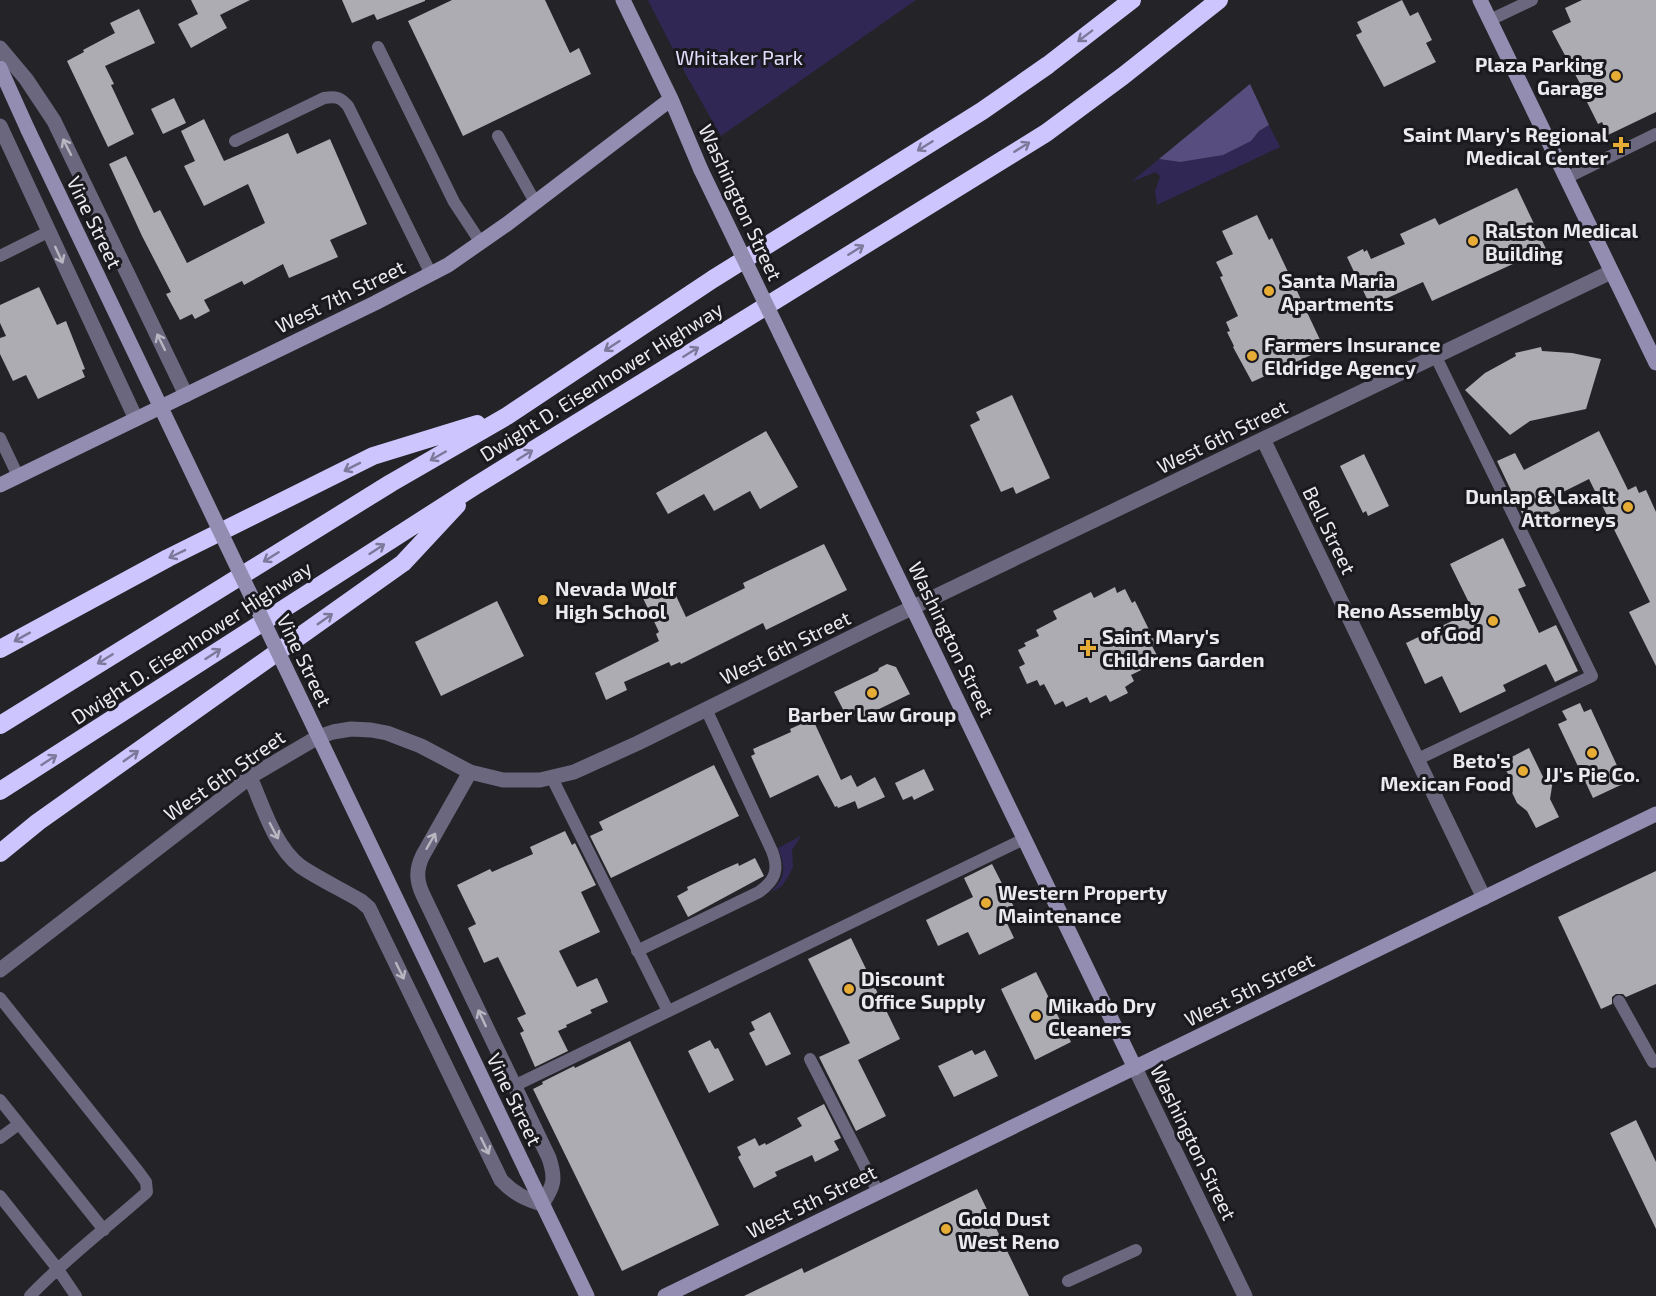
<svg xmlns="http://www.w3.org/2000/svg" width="1656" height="1296" font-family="'Exo 2',sans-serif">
<rect width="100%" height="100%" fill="#242328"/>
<!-- green -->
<path fill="#312754" d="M648,0H916L721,136L685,73Z
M1269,125L1280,147L1157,205L1155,191L1160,177L1156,172L1131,182L1159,159L1180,162L1251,141L1259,131Z
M801,836L792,850L793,867L788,877L782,886L770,893C786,877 786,869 778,848Z"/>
<!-- forest -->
<path fill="#574e7f" d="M1250,84L1269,125L1259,131L1251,141L1223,155L1180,162L1159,159Z"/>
<!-- building -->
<path fill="#acacb2" d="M191,0H250L220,15L227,28L191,48L178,24L198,14Z
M342,0H425V1L377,20L374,14L352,23Z
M452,0H545L570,53L579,48L591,74L463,136L408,21Z
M1402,0L1410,16L1418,12L1432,40L1426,43L1436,62L1384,87L1356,35L1362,32L1357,22Z
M1582,0H1656V112L1608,135L1602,122L1598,124L1582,92L1584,91L1552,31L1571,22L1565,8Z
M139,9L155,43L105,66L114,84L111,85L134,134L108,147L67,61L84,52L83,50L115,33L110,23Z
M174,98L186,123L163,134L151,109Z
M204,119L224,161L288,133L297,154L330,139L367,224L330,240L338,257L289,278L283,264L244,285L242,281L204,300L210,311L195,319L192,314L180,320L166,294L171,292L142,236L109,164L126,156L154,213L160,210L187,263L265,223L248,184L204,206L184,166L195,161L181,131Z
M1517,188L1546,249L1432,301L1423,282L1383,300L1382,298L1369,303L1347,257L1363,249L1364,252L1367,250L1371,259L1405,244L1400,234L1435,218L1439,225Z
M1257,215L1269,240L1272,238L1322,344L1320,345L1322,350L1252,382L1233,347L1234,346L1227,332L1230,331L1226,322L1238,316L1220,277L1223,276L1216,262L1233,254L1222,231Z
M39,287L57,325L66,321L85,369L82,370L85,377L38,399L26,375L13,381L0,354V338L6,336L0,323V305Z
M1541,347L1542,351L1572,353L1601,359L1586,409L1530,421L1510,435L1465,390L1485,373L1516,356L1515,353Z
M1012,395L1050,478L1016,494L1013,487L1001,492L970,425L980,420L976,412Z
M766,431L798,487L760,509L750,491L714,511L704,494L668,514L656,493Z
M1599,431L1628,490L1636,486L1639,493L1646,490L1656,512V666L1629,612L1650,602L1589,479L1553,497L1560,511L1528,526L1497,461L1515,453L1524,470Z
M1364,454L1389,506L1368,516L1366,511L1363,513L1340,466Z
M1503,538L1526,586L1518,589L1539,633L1556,625L1578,671L1555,682L1546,664L1503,685L1506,691L1460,713L1442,676L1425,684L1406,643L1473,611L1450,564Z
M824,544L847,590L766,630L763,623L681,664L680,662L671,666L669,662L624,682L627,690L606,700L595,673L659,641L656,634L659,632L642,596L670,583L686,617L745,588L743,583Z
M1115,587L1117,593L1125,589L1132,603L1135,601L1156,644L1152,646L1160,661L1131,675L1134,681L1125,687L1128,693L1110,702L1106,695L1090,703L1087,697L1066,707L1063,701L1055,705L1044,684L1040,686L1037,680L1027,684L1019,667L1025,664L1018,650L1026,646L1024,643L1039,636L1036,630L1057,619L1053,611L1091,592L1094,598Z
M497,601L524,656L441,696L415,642Z
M887,664L896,667L910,694L875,711L876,713L860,720L858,715L848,719L834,692L878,671L879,668Z
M1580,703L1584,712L1591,709L1625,783L1593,798L1558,724L1567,720L1562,711Z
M810,720L812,725L815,724L841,780L851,775L857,787L875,777L885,797L858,809L855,801L838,808L837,806L835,807L818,775L770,798L751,756L755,754L753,749L791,732L790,729Z
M1529,748L1546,783L1553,780L1550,799L1559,817L1536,828L1527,811L1517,803L1507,782L1511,780L1502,762Z
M714,765L739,816L611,878L590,836L603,830L599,822Z
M924,769L934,790L914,800L912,796L903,800L895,783Z
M565,831L572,845L575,843L596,885L581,892L600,932L559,951L577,987L597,978L608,1002L590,1010L592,1013L566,1025L567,1027L558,1031L568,1051L535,1067L520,1033L524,1031L517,1018L526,1014L498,957L484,963L468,928L476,924L457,885L490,869L492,872L533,854L530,847Z
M755,858L764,876L688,917L677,896L688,890L687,887L720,871L738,863L739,866Z
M992,864L1015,909L1003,915L1014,938L979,955L968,932L938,946L926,920L973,897L964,878Z
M1656,871V984L1626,997L1623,994H1616L1612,997V1004L1601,1009L1558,917Z
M851,938L900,1039L858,1060L886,1116L856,1131L819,1057L850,1043L808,959Z
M1036,972L1071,1042L1035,1060L1001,989Z
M770,1012L791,1054L766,1066L749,1033L755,1030L751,1022Z
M710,1040L715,1049L718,1048L734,1080L709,1093L688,1051Z
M630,1041L719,1225L622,1271L533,1089L543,1084L542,1082L574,1066L575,1068Z
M972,1050L975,1055L985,1050L998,1076L954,1097L938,1066Z
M824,1104L841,1138L834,1141L839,1150L815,1162L812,1155L808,1157L775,1172L777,1176L754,1188L738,1157L741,1155L737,1147L755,1138L759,1146L765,1143L766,1145L802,1126L797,1118Z
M1636,1120L1656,1162V1229L1610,1133Z
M977,1189L1029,1296H744L802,1268L804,1273Z"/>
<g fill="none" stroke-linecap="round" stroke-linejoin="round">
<!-- lane -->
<path stroke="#6a677e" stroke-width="12" d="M1490,20L1532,0
M378,47L454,202L481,243
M498,136L535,202
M235,141L324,98C336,96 340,97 348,106L431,274
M1566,178L1656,134
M0,256L48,232
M0,438L18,476
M1416,760L1592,676L1435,355
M552,778L668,1011
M637,951L759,892C776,880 779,869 772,851L706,709
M0,998L138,1171L146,1182L147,1192C108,1227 66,1258 30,1296
M1619,1001L1653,1062L1656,1060
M810,1059L878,1192
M514,1086L1024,839
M0,1100L104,1230
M0,1138L19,1124
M0,1196L57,1268L76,1296
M1068,1281L1136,1250"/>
<!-- street -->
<path stroke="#6a677e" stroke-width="15" d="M0,48L26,79L54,121L186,395
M0,126L136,419
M1263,439L1484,898
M250,777C263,806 274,846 300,866C319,879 341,889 361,901L369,908L501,1180C513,1193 525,1199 542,1204C554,1186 556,1179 549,1158L423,895C416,880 416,869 423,855L470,772
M0,970L250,777L318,737L333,732L351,729L371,730L387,733L421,746L470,772L503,780H540L574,772L638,743L874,626L1611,272
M1135,1068L1245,1296"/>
<!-- secondary -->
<path stroke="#928db1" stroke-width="15" d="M623,0L671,99L701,170
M1480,0L1656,363
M0,68L28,130
M804,383L1135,1068
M0,485L375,303L448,265L507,224L671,99
M527,1172L587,1296
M665,1296L1656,814"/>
<!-- highway -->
<path stroke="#cdc5fe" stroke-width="18" d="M0,649L168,558L373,456L477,424
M0,725L391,483L507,416L713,279L982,111L1048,65L1132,0
M0,791L475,486L1046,133L1123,76L1219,0
M0,853L38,822L403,563L457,505"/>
<!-- secondary-bridge -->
<path stroke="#928db1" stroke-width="15" d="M28,130L527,1172
M701,170L804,383"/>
</g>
<!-- one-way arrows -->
<defs><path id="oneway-shaft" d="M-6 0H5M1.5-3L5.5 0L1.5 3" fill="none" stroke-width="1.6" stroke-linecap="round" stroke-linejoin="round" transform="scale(1.5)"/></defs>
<g stroke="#7c7899">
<use href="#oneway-shaft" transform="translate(1085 36) rotate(143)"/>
<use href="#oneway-shaft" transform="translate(925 146) rotate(148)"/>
<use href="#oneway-shaft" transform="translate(1022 147) rotate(-32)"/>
<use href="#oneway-shaft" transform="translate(856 250) rotate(-32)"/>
<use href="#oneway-shaft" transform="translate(612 346) rotate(147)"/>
<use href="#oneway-shaft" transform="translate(691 352) rotate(-32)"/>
<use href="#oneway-shaft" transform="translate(525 455) rotate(-32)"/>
<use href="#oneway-shaft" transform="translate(438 456) rotate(150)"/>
<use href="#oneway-shaft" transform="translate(352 467) rotate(153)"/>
<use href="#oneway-shaft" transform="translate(377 549) rotate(-33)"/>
<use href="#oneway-shaft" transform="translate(177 554) rotate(154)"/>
<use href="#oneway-shaft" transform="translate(271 557) rotate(148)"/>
<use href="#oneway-shaft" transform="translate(325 619) rotate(-35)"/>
<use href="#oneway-shaft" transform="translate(22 637) rotate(151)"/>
<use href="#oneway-shaft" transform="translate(213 654) rotate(-33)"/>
<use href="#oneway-shaft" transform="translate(105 659) rotate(148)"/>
<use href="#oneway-shaft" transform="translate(131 756) rotate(-35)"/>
<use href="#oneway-shaft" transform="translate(49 760) rotate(-33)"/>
</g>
<g stroke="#b7b6c1">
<use href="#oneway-shaft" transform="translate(67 147) rotate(-117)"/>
<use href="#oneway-shaft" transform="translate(59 255) rotate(65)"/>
<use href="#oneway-shaft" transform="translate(161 342) rotate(-116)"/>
<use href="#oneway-shaft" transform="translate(274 831) rotate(62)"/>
<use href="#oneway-shaft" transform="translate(431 841) rotate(-60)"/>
<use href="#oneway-shaft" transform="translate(400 971) rotate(64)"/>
<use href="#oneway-shaft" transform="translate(482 1018) rotate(-115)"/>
<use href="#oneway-shaft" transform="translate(485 1146) rotate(64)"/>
</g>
<!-- markers -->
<g fill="#e6ac36" stroke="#1a1a1e" stroke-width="2">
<circle cx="1616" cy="76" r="6"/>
<path d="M1618 136h6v6h6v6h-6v6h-6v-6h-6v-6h6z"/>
<circle cx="1473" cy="241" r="6"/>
<circle cx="1269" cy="291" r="6"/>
<circle cx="1252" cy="356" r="6"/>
<circle cx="1628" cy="507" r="6"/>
<circle cx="543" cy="600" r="6"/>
<circle cx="1493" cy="621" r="6"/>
<path d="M1085 639h6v6h6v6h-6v6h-6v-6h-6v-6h6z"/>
<circle cx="872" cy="693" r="6"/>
<circle cx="1592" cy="753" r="6"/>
<circle cx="1523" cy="771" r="6"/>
<circle cx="986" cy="903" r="6"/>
<circle cx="849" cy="989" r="6"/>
<circle cx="1036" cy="1016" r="6"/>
<circle cx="946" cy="1229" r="6"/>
</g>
<g text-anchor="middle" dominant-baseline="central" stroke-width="6" stroke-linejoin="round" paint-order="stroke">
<!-- park labels -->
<g font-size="20" fill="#e1ddfd" stroke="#1a1a1e">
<text x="739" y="57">Whitaker Park</text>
</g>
<!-- poi labels -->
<g font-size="20" font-weight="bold" fill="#ebeaee" stroke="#1a1a1e" text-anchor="start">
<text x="1604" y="64" text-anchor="end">Plaza Parking<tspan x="1604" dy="23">Garage</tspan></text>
<text x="1608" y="134" text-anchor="end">Saint Mary's Regional<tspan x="1608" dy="23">Medical Center</tspan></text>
<text x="1485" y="230">Ralston Medical<tspan x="1485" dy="23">Building</tspan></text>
<text x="1281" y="280">Santa Maria<tspan x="1281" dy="23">Apartments</tspan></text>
<text x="1264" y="344">Farmers Insurance<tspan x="1264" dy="23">Eldridge Agency</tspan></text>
<text x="1616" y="496" text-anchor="end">Dunlap &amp; Laxalt<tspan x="1616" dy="23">Attorneys</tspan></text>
<text x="555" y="588">Nevada Wolf<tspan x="555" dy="23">High School</tspan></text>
<text x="1481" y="610" text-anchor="end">Reno Assembly<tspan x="1481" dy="23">of God</tspan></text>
<text x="1102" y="636">Saint Mary's<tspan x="1102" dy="23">Childrens Garden</tspan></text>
<text x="872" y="714" text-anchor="middle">Barber Law Group</text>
<text x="1511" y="760" text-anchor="end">Beto's<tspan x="1511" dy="23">Mexican Food</tspan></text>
<text x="1592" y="774" text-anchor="middle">JJ's Pie Co.</text>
<text x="998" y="892">Western Property<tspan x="998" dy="23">Maintenance</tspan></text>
<text x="861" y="978">Discount<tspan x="861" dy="23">Office Supply</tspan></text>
<text x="1048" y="1005">Mikado Dry<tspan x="1048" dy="23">Cleaners</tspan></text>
<text x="958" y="1218">Gold Dust<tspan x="958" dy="23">West Reno</tspan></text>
</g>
<!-- street labels -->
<g font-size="20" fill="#ebeaee" stroke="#1a1a1e">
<text transform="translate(741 202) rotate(65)">Washington Street</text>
<text transform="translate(95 222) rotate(64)">Vine Street</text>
<text transform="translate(340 296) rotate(-26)">West 7th Street</text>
<text transform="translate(601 381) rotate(-32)">Dwight D. Eisenhower Highway</text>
<text transform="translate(1222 436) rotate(-26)">West 6th Street</text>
<text transform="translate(1330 530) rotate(64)">Bell Street</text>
<text transform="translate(952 639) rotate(64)">Washington Street</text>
<text transform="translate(191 642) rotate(-33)">Dwight D. Eisenhower Highway</text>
<text transform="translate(785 647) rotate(-26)">West 6th Street</text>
<text transform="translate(305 660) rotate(64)">Vine Street</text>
<text transform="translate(224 775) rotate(-35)">West 6th Street</text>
<text transform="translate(1249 989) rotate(-26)">West 5th Street</text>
<text transform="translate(515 1099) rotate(64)">Vine Street</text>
<text transform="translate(1194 1142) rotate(64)">Washington Street</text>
<text transform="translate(811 1201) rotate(-26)">West 5th Street</text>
</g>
</g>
</svg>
